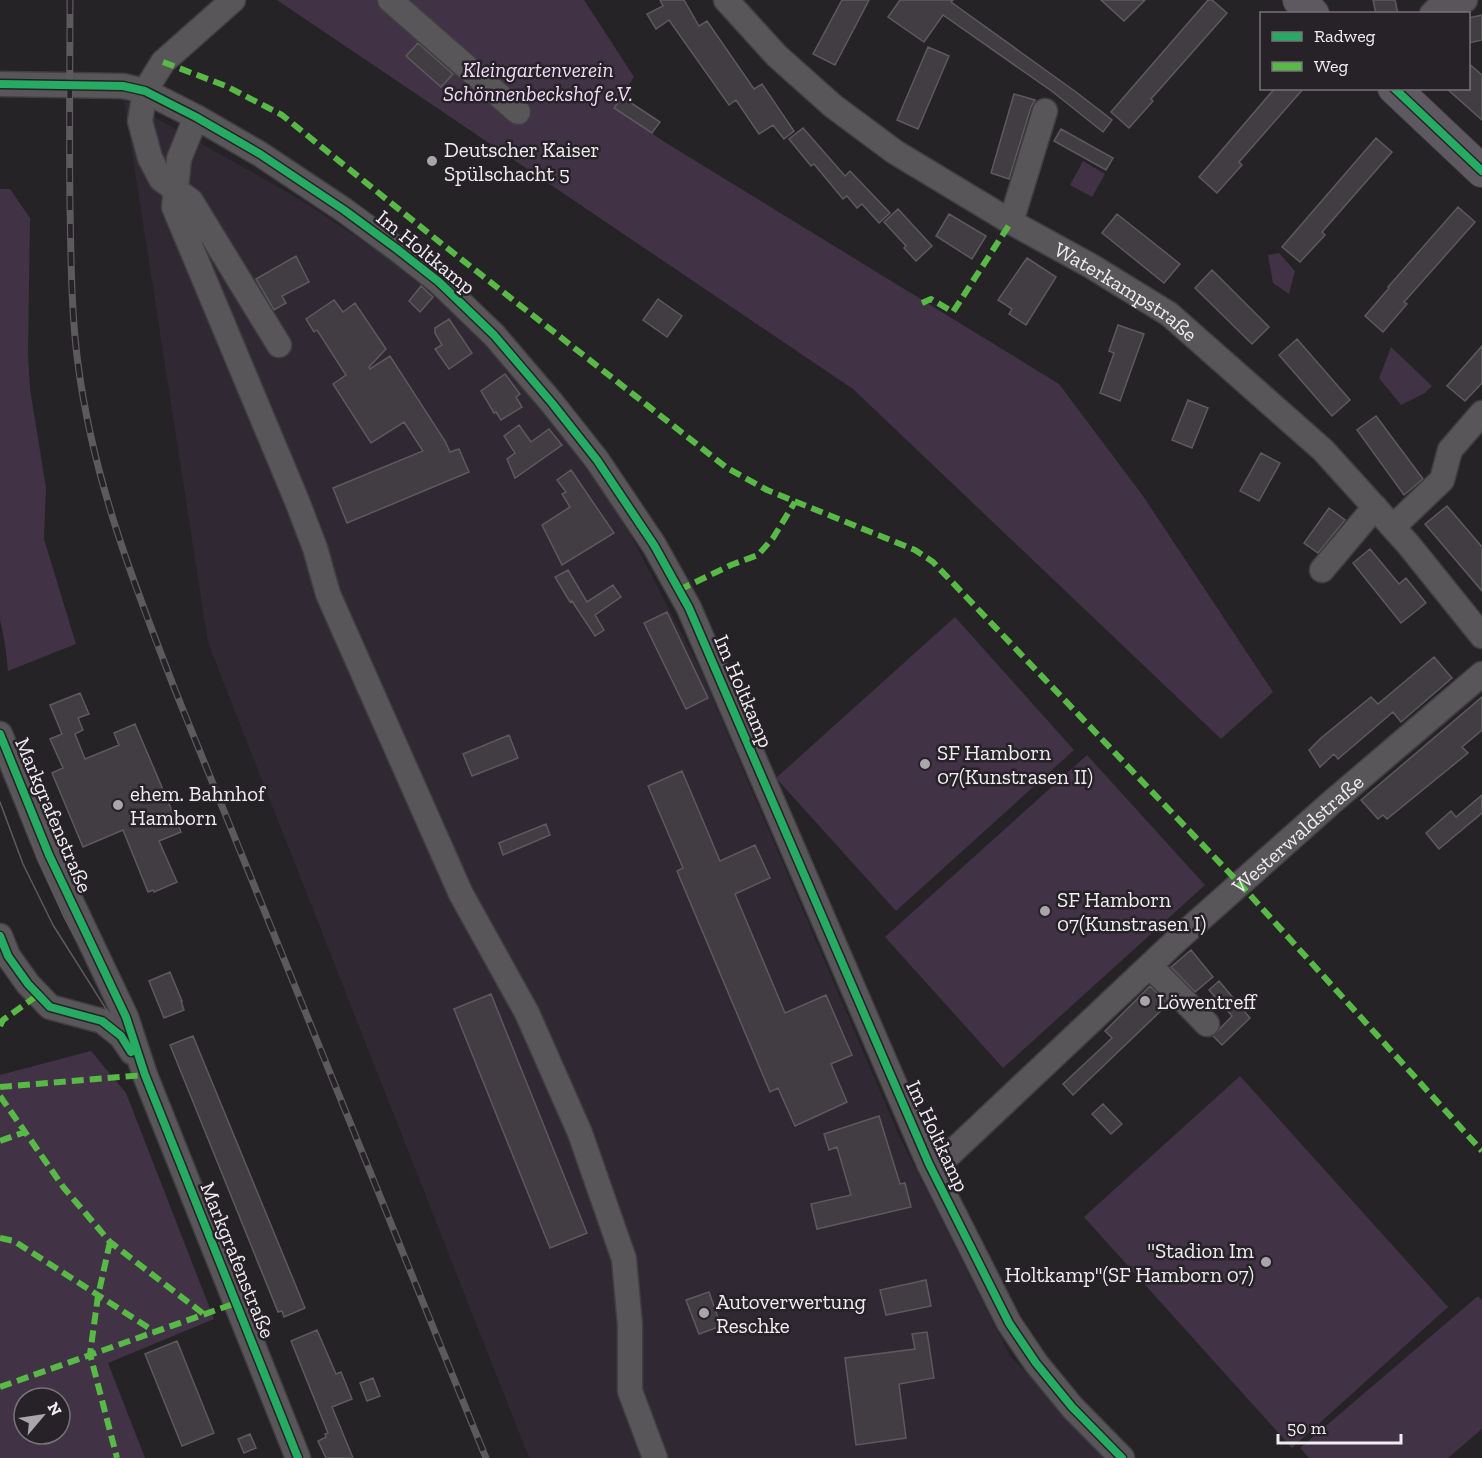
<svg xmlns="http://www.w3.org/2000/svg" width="1482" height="1458" font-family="'Zilla Slab',serif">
<rect width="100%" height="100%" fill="#252326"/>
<!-- built -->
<path fill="#302832" d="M124,100L303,201L424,282L482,341L532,397L613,501L700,669L901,1140L1010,1356L1109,1458H529L208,643Z"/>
<!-- green -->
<path fill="#413345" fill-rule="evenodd" d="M277,0H584L634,77L614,108L663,141L1059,384L1143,496L1273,692L1221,739L853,389Z
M1083,161L1105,174L1092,197L1070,185Z
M0,189H10L30,218L28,353L30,389L46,488L44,539L76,644L8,671L5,644L0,620Z
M1279,253L1295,271L1289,294L1273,283L1268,255Z
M1391,347L1432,386L1425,393L1401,405L1379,378Z
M955,617L1074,750L896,911L776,778Z
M1087,755L1205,885L1003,1068L885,937Z
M91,1051L126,1093L214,1319L108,1363L145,1458H0V1075ZM24,1398H60V1434H24Z
M1240,1076L1448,1307L1292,1448L1084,1217Z
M1478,1296L1482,1300V1429L1448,1458H1309L1300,1448Z"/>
<!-- building -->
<path fill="#423c43" stroke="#5c5a5d" stroke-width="1.5" d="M660,0H684L699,26L707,21L754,89L762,84L794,131L784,139L773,125L759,134L736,100L729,105L669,20L656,29L647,14L663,6Z
M842,0H869L835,65L813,54Z
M900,0H953L951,2L1076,92L1112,120L1103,132L1053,92L943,15L924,42L888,17Z
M1101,0H1145L1124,21Z
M1208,0H1212L1227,13L1151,99L1153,101L1129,128L1111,112Z
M1373,0H1395L1398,14H1376Z
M1482,15V40L1468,43V18Z
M418,43L453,74L441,87L406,56Z
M928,47L949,56L918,129L897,120Z
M1468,63L1482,75V120L1446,88H1468Z
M1275,88H1304L1239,162L1242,165L1217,193L1199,177Z
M1014,94L1035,100L1031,107L1009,179L991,173Z
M622,97L660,122L652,133L614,108Z
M803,128L845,176L850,171L890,213L879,223L862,204L857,208L847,196L843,199L814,164L811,166L789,139Z
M1061,129L1113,158L1106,170L1054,141Z
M1376,138L1392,152L1322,232L1325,235L1300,262L1282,247Z
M1458,207L1475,222L1404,302L1407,304L1383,332L1365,316L1389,288L1388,287Z
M898,209L932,246L916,261L904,248L906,246L884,222Z
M949,214L986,236L972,259L936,236Z
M1117,214L1180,264L1164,283L1102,233Z
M296,256L309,282L282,296L286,303L274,310L256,279Z
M1027,258L1056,277L1026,325L1009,314L1012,309L998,300Z
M1212,270L1269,327L1252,344L1195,288Z
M421,286L433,297L420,312L409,301Z
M658,299L682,316L667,337L643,320Z
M334,300L343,312L355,303L386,349L369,367L370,369L390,356L445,441L450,452L459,449L469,472L347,523L333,488L423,451L404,422L371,443L333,384L346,375L317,330L314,332L306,319Z
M449,319L472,353L449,369L435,349L442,345L435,333V328Z
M1118,325L1144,334L1120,401L1100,393L1114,353L1109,351Z
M1297,339L1350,400L1332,416L1279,355Z
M1482,346V383L1465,401L1447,386Z
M505,374L520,394L516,397L522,407L501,420L496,412L494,413L481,391Z
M1188,400L1208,408L1192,448L1172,440Z
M1376,416L1423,479L1404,495L1357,430Z
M519,425L531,442L549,429L562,445L515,478L507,459L515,453L504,436Z
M1261,453L1280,463L1259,501L1240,491Z
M571,470L614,533L562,565L542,525L570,507L562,494L566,492L557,480Z
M1447,506L1482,547V591L1425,524Z
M1329,508L1345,520L1318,553L1304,543Z
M1370,549L1399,584L1406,578L1426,603L1401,623L1353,563Z
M568,570L587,602L613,585L621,597L595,615L604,630L595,636L572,601L570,602L555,577Z
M667,612L708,698L686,709L644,623Z
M1434,657L1452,678L1401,722L1393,712L1338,759L1334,754L1320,767L1309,750L1321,738L1371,697L1378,704Z
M80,693L89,714L78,718L83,730L75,734L85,759L119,745L114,733L135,724L181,832L159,841L177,882L154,892L153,890L148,892L123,830L83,847L52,773L63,768L50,739L62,734L50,705Z
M1482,697V730L1462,747L1468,753L1387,819L1383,815L1378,819L1361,800Z
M509,735L518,758L472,776L463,754Z
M682,771L720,861L755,845L770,878L735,894L785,1013L826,995L852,1055L831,1064L847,1102L795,1126L778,1088L770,1092L677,871L683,868L648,786Z
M1482,795V813L1439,849L1426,833L1451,811L1456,817Z
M546,824L550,835L503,855L499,843Z
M1191,950L1213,977L1195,992L1171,967Z
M170,972L182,1001H181L184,1010L164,1018L149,981Z
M1219,981L1250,1018L1222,1045L1213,1036L1232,1016L1209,990Z
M1150,986L1168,1004L1073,1095L1063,1084L1112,1038L1105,1031Z
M491,994L587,1233L550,1248L454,1009Z
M193,1036L305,1308L284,1317L282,1311L278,1312L170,1045Z
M1103,1104L1122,1124L1111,1134L1092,1114Z
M879,1116L900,1184L905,1183L911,1207L817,1229L811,1204L851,1195L837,1147L829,1150L824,1134Z
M926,1280L931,1306L886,1315L880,1290Z
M709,1292L721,1326L699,1334L686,1300Z
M317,1330L336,1374L341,1372L352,1399L332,1407L353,1458H326L318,1441L326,1437L325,1434L328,1433L291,1341Z
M927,1332L934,1378L899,1384L906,1438L856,1445L845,1358L915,1349L912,1334Z
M177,1341L214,1433L182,1446L145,1354Z
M373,1378L380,1396L367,1401L360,1383Z
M250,1434L256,1448L244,1453L238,1439Z"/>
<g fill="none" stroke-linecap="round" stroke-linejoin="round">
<!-- minor casing -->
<g stroke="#3f3e40" stroke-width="27">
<g id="minor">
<path d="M233,0L163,62L145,91L140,121L150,158L161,179L191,201L279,345"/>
<path d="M390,0L518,112"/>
<path id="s1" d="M726,0L777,56L833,106L895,152L1011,222L1091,266L1169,314L1323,450L1408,544L1482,636"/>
<path d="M1432,14L1441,5L1465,0"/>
<path d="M0,84L123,86L145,91L196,117L260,154L344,210L397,249L439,282L494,335L552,403L597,460L654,545L689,608L929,1164L1009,1323L1036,1363L1072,1407L1122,1458"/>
<path d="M196,117L179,159L174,207L297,501L315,548L328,594L461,894L527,1013L580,1133L624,1259L630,1325V1391L655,1458"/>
<path d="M1011,222L1045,111"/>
<path d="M1393,527L1442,480L1450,450L1482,413"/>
<path d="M1322,570L1375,507"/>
<path d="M0,734L49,855L126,1017L145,1075L298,1458"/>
<path d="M0,936L8,956L28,984L50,1007L102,1021L121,1036L132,1052"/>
<path d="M1150,966L1207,1024"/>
<path id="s2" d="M929,1164L950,1154L1179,938L1332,802L1482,674"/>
</g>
</g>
<!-- major casing -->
<g stroke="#3f3e40" stroke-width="34">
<path id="major" d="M1299,0L1313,14
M1394,88L1482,171"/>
</g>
<!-- minor -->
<use href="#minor" stroke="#585658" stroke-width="24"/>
<!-- major -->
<use href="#major" stroke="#5e5860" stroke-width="32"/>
<!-- tram -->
<path stroke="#5c5a5d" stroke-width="1.5" d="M0,761L38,859L65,919L119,1015L148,1074L304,1458
M0,802L23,864L53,925L113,1020
M223,1282L293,1458"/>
<!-- rail casing -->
<g stroke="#5c5a5d" stroke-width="7">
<path id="rail" d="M70,0C70,68 69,137 70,205C71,258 71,311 78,364C93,480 135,587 177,695L486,1458"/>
</g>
<!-- rail -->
<use href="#rail" stroke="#262227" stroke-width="4.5" stroke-dasharray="14" stroke-linecap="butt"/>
<!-- quiet -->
<path stroke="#58b947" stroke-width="6" stroke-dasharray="12 6" stroke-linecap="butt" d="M163,62L226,86L282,115L442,244L727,468L767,490L915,550L933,562L1240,884L1482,1151
M922,303L931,299L953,312L1011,222
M679,590L731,565L758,555L773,538L795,502
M0,1026L3,1020L38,995
M0,1087L145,1075
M0,1096L64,1188L110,1242L205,1315
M0,1141L25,1132
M0,1238L14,1241L155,1332
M110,1242L98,1296L90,1354L117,1458
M0,1387L236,1303"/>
<!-- cycleway casing -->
<g stroke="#262227" stroke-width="11">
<path id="cycleway" d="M0,84L123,86L145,91L196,117L260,154L344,210L397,249L439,282L494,335L552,403L597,460L654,545L689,608L929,1164L1009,1323L1036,1363L1072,1407L1122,1458
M1394,88L1482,171
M0,734L49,855L126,1017L145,1075L298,1458
M0,936L8,956L28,984L50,1007L102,1021L121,1036L131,1052"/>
</g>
<!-- cycleway -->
<use href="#cycleway" stroke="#26ab63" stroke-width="8"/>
</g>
<!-- markers -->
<g fill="#a9a6aa" stroke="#262227" stroke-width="2">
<circle cx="432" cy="161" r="6"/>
<circle cx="925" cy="764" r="6"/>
<circle cx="118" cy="805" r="6"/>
<circle cx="1045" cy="911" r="6"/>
<circle cx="1145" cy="1001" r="6"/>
<circle cx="1266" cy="1262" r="6"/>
<circle cx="704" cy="1313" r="6"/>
</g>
<g text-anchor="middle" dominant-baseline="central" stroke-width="5" stroke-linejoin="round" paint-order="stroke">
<!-- park labels -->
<g font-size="21" font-style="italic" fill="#f3dafa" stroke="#262227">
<text x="538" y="69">Kleingartenverein<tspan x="538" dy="24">Schönnenbeckshof e.V.</tspan></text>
</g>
<!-- poi labels -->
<g font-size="21" fill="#f0edf1" stroke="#262227" text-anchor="start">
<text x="444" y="149">Deutscher Kaiser<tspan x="444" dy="24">Spülschacht 5</tspan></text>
<text x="937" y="752">SF Hamborn<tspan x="937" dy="24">07(Kunstrasen II)</tspan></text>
<text x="130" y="793">ehem. Bahnhof<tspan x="130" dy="24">Hamborn</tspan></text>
<text x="1057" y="899">SF Hamborn<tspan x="1057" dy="24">07(Kunstrasen I)</tspan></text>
<text x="1157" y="1001">Löwentreff</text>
<text x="1254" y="1250" text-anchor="end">"Stadion Im<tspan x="1254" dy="24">Holtkamp"(SF Hamborn 07)</tspan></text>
<text x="716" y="1301">Autoverwertung<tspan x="716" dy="24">Reschke</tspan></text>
</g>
<!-- street labels -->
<g font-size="21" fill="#f0edf1" stroke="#262227">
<text transform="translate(426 252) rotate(39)">Im Holtkamp</text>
<text stroke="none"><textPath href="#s1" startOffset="498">Waterkampstraße</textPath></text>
<text transform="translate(744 691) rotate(67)">Im Holtkamp</text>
<text transform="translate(54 815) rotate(67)">Markgrafenstraße</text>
<text stroke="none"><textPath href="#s2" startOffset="496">Westerwaldstraße</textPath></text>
<text transform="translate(938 1136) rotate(65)">Im Holtkamp</text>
<text transform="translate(238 1260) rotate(68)">Markgrafenstraße</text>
</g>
</g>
<!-- legend -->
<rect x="1260" y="12" width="210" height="78" fill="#262227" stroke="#777378" stroke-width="1.5"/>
<rect x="1272" y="32" width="30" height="9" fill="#26ab63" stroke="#777378" stroke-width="1.5"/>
<text x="1314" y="42" font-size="18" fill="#f0edf1">Radweg</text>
<rect x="1272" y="62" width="30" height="9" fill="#58b947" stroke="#777378" stroke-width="1.5"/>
<text x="1314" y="72" font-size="18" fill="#f0edf1">Weg</text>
<!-- north arrow -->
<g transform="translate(42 1416) rotate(61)"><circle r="28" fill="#262227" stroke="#777378" stroke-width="1.5"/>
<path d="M0-4.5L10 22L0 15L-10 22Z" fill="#a9a6aa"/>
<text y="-9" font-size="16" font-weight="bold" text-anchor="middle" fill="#f0edf1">N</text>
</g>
<!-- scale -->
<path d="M1278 1434v9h123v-9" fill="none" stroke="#f0edf1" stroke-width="3"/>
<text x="1287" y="1434" font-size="18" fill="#f0edf1" stroke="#262227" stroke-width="4.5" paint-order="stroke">50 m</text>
</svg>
